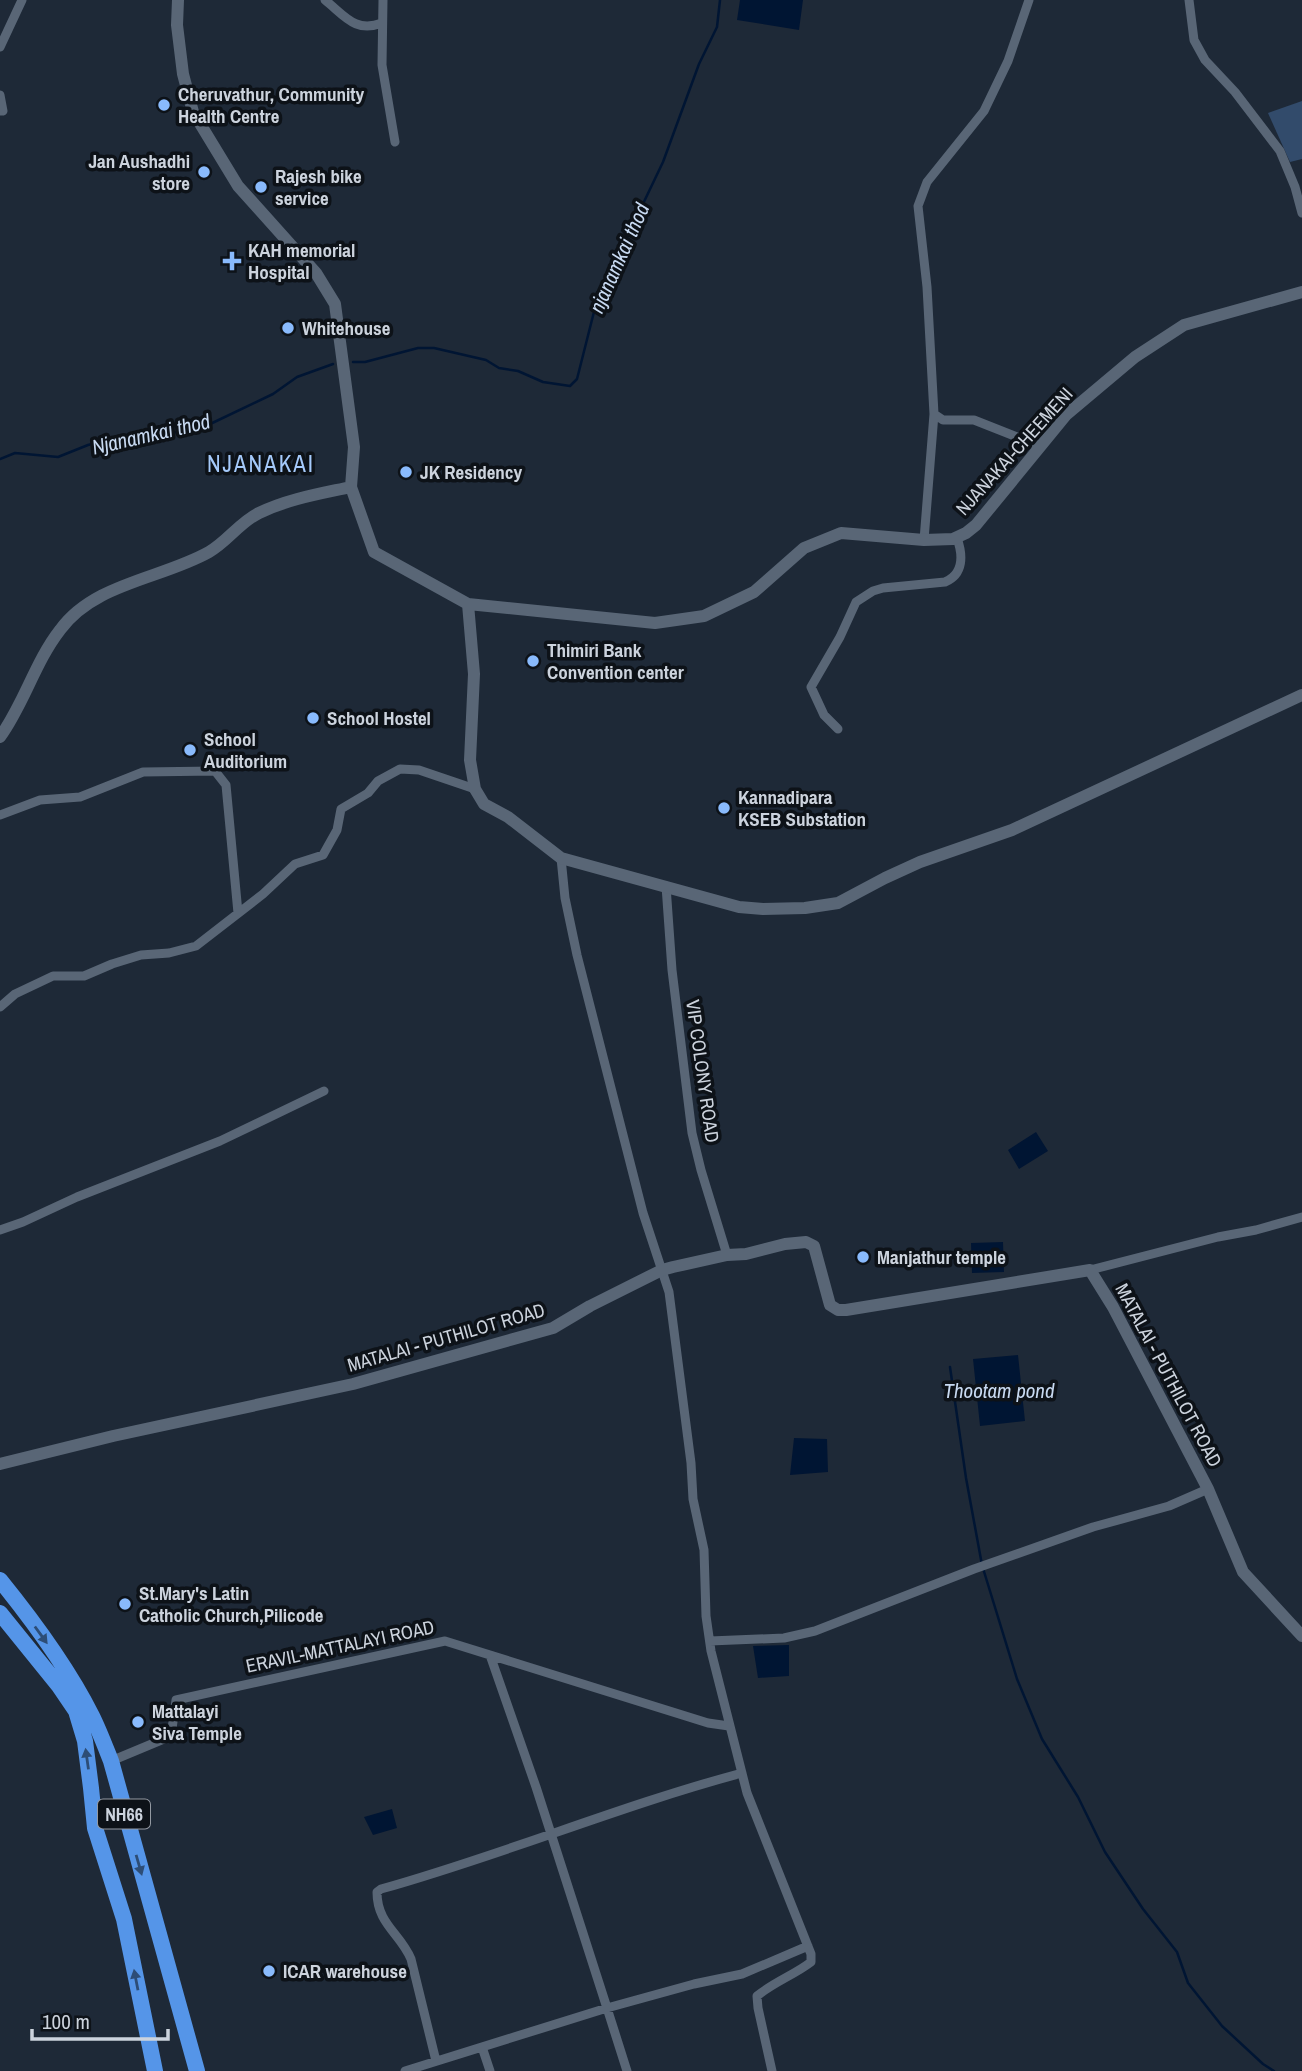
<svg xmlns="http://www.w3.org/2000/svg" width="1302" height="2071" font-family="'Archivo Narrow',sans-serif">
<rect width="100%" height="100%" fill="#1e2937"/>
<!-- green -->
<path fill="#324b6b" d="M1302,101V159L1290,162L1268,113Z"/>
<!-- water -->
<path fill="#001533" d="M740,0H803L799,30L737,20Z
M1036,1132L1048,1151L1019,1169L1008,1150Z
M1003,1242L1004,1272L972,1273L971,1243Z
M1018,1355L1025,1421L980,1426L973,1359Z
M794,1438L827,1439L828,1472L790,1475Z
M789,1645V1676L758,1678L753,1646Z
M392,1809L397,1828L373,1835L364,1817Z"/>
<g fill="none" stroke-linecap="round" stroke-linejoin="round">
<!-- stream -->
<path stroke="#001533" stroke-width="2.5" d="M353,362H365L418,348H434L486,360L499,368L518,371L543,382L570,386L577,379L597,300L663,162L699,64L717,27L720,0
M0,459L15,453L58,457L88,445L135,433L184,432L206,426L273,394L297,377L333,364
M950,1367L966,1478L982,1565L1017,1679L1042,1739L1078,1797L1105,1852L1143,1909L1177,1952L1188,1983L1222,2026L1263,2064L1274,2071"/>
<!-- street -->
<path stroke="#596676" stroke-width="9" d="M325,0C345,16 355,33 382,23
M383,0L382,65L395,142
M1029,0L1008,61L984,111L927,182L918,206L927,287L934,414L943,420H974L1040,446
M1189,0L1194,40L1205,60L1235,92L1280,151L1295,187L1302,213
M0,47L22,0
M0,95L3,111H0
M924,540L934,414
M838,729L824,715L811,687L840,637L856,602L873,591L883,588L945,582C964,574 963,555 957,538
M0,815L40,800L80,797L143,772L215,771L226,785L238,913
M561,858L565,898L577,955L643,1213L669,1292L691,1463L693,1499L704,1550L706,1616L711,1651L747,1793L811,1954V1962C794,1975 774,1982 757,1996L758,2008L772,2071
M666,886L672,970L692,1133L701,1170L727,1255
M0,1007L15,994L53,976H84L112,964L141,955L169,953L196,946L263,894L295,864L323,855L337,830L341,809L368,793L378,781L400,769L419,770L475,789
M0,1230L23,1222L77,1197L220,1141L324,1091
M1090,1270L1218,1237L1256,1230L1302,1217
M710,1641L784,1638L815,1631L974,1569L1093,1527L1169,1506L1208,1489
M490,1655L536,1787L607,2008L694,1984L742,1974L808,1946
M111,1761L171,1736L176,1700L445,1641L708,1723L729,1726
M482,2047L490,2071
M436,2061L411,1959C400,1933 377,1924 377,1892L381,1889C503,1855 619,1806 742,1773
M405,2071L607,2008L627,2071"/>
<!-- secondary -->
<path stroke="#596676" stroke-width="12" d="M178,0L177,25L183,74L193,112L238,186L316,273L335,304L354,447L351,487L374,552L468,604L655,623L704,616L754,592L804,548L841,533L924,540L953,539L966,533L976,525L1066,415L1135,357L1184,325L1302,292
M468,604L474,674L470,760L475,789L484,804L508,817L561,858L739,907L763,909L805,908L838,903L885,878L920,862L1012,830L1302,695
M0,737C24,704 35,662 60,630C94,583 161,579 209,552C227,542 240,522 259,513C288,499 319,494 351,487
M0,1464L113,1436L353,1384L553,1328L590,1306L662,1270L673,1267L727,1255L746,1254L785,1244L806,1242L814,1246L830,1305L838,1310H846L1090,1270L1113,1307L1208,1489L1243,1572L1302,1636"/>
<!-- highway -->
<path stroke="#5595e8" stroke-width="16" d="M0,1580C34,1622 68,1668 92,1716C99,1730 105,1746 111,1761L197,2071
M0,1613L59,1686L76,1711L85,1741L91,1788L95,1828L124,1919L155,2071"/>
</g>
<!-- one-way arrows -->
<defs><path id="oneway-solid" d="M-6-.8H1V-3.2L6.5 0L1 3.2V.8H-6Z" transform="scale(1.75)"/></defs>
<g fill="#2d4d76">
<use href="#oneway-solid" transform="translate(41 1635) rotate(54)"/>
<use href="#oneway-solid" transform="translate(87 1759) rotate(-98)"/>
<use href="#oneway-solid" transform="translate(139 1865) rotate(74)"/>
<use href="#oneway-solid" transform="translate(136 1980) rotate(-101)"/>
</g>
<!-- markers -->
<g fill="#89bafc" stroke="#0d1218" stroke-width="2.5">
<circle cx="164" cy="105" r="7"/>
<circle cx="204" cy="172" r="7"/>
<circle cx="261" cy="187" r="7"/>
<path d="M228.5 250.5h7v7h7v7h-7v7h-7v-7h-7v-7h7z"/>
<circle cx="288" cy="328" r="7"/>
<circle cx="406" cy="472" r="7"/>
<circle cx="533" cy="661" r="7"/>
<circle cx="313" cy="718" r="7"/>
<circle cx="190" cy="750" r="7"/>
<circle cx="724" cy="808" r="7"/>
<circle cx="863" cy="1257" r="7"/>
<circle cx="125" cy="1604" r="7"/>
<circle cx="138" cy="1722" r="7"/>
<circle cx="269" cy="1971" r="7"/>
</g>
<g text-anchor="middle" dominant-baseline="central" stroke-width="7" stroke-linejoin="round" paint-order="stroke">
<!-- shield labels -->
<rect fill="#0d1218" stroke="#9399a2" stroke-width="2" x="98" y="1799.5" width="52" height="29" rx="5"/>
<g font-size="18" font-weight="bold" fill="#ccd3dd">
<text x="124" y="1814">NH66</text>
</g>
<!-- poi labels -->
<g font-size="19" font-weight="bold" fill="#ccd3dd" stroke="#0d1218" text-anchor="start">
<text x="178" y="94">Cheruvathur, Community<tspan x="178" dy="22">Health Centre</tspan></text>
<text x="190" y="161" text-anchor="end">Jan Aushadhi<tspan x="190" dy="22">store</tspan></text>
<text x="275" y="176">Rajesh bike<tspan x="275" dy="22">service</tspan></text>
<text x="248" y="250">KAH memorial<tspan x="248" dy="22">Hospital</tspan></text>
<text x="302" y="328">Whitehouse</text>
<text x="420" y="472">JK Residency</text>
<text x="547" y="650">Thimiri Bank<tspan x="547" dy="22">Convention center</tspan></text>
<text x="327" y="718">School Hostel</text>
<text x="204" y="739">School<tspan x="204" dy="22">Auditorium</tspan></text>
<text x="738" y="797">Kannadipara<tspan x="738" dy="22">KSEB Substation</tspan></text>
<text x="877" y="1257">Manjathur temple</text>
<text x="139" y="1593">St.Mary's Latin<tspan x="139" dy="22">Catholic Church,Pilicode</tspan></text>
<text x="152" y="1711">Mattalayi<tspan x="152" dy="22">Siva Temple</tspan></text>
<text x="283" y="1971">ICAR warehouse</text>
</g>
<!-- street labels -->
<g font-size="19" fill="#ccd3dd" stroke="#0d1218">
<text transform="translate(1014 451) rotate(-48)">NJANAKAI-CHEEMENI</text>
<text transform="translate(703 1071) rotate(82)">VIP COLONY ROAD</text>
<text transform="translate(446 1337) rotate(-16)">MATALAI - PUTHILOT ROAD</text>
<text transform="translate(1169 1375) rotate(62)">MATALAI - PUTHILOT ROAD</text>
<text transform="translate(340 1646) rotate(-12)">ERAVIL-MATTALAYI ROAD</text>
</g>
<!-- water labels -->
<g font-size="21" font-style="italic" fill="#c8daf2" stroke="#0d1218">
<text transform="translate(619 258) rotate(-66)">njanamkai thod</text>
<text transform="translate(151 434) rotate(-13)">Njanamkai thod</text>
<text x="999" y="1390">Thootam pond</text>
</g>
<!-- quarter labels -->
<g font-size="23" letter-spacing="2" fill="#a5cafb" stroke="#0d1218">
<text x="261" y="463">NJANAKAI</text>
</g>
</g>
<!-- scale -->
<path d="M32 2029v10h136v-10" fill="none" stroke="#ccd3dd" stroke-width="3.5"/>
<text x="42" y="2029" font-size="21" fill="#ccd3dd" stroke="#0d1218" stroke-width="5" paint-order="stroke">100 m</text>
</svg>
